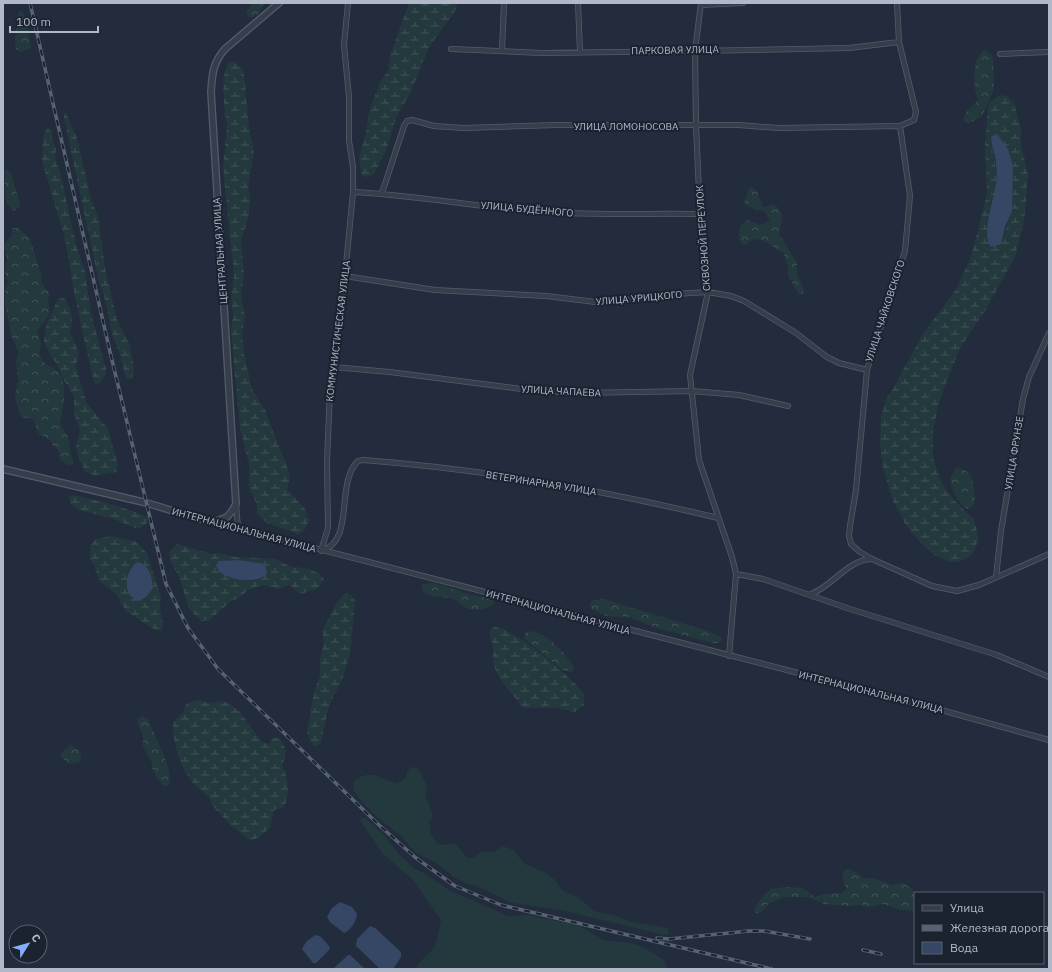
<svg xmlns="http://www.w3.org/2000/svg" width="1052" height="972" font-family="'IBM Plex Sans',sans-serif">
<defs>
<pattern id="forest-crowns" width="20" height="18" patternUnits="userSpaceOnUse"><rect width="20" height="18" fill="#24393d"/><path d="M2 6a3 3 0 1 1 6 0M12 15a3 3 0 1 1 6 0" fill="none" stroke="#415458"/></pattern>
<pattern id="wetland-marsh" width="20" height="14" patternUnits="userSpaceOnUse"><rect width="20" height="14" fill="#24393d"/><path d="M1 5h8M5 5V1M11 12h8M15 12V8" fill="none" stroke="#415458"/></pattern>
</defs>
<rect width="100%" height="100%" fill="#222c3c"/>
<!-- grass -->
<path fill="#24393d" d="M411,767L417,768C422,776 430,785 425,795L432,812L433,817L429,822L431,834L438,844L444,845L455,843L467,858H473L481,852H494L503,846L513,850L525,864L546,873L555,880L562,890L579,898L594,911L617,916L631,922L668,928L669,934L664,935L565,911L512,903L480,887L465,883L454,877L435,862L416,853L399,834L378,818L362,802L354,791V781C372,767 381,780 396,783L406,778L407,772Z
M365,818L383,834L400,855L415,869L426,874L449,890L508,916L527,915L578,925L604,940L630,943L643,947L664,960L668,969H416C419,960 426,957 432,950C438,943 439,929 441,920L413,880L383,854L359,819Z"/>
<!-- forest -->
<path fill="url(#forest-crowns)" d="M253,3H264L258,14L253,17H248L246,12Z
M21,10C26,14 31,40 31,48L21,52L16,49L15,40L19,11Z
M984,50L991,54L993,58L994,83L993,92L982,116L968,124L963,120C966,109 971,108 978,100C973,86 971,60 984,50Z
M8,170L11,174L20,203L19,207L14,211C3,205 5,182 5,171Z
M752,187L757,192L763,206L766,207L772,204L775,205C786,214 781,223 779,234L797,263V274L804,290L802,295L799,294L788,276V265L785,260L784,253C775,249 765,239 756,239C751,240 749,244 744,245L739,240L740,226L748,220L761,225L770,220L764,211L756,210L744,204L749,188Z
M13,228H19L30,239L42,277L41,283L50,294L48,299L50,314L37,331L41,344L39,353L46,365C72,371 64,405 60,423C66,433 69,436 70,447C70,452 73,456 73,463L69,466L60,459L58,449L53,446L50,440L39,434L33,419L21,417L15,398L18,380L16,361L19,353L11,335L5,302V291L8,282L5,272L7,259L4,245L11,236Z
M956,468C975,469 974,488 975,503L971,508L968,509C958,504 949,487 951,476Z
M433,583C454,587 471,598 493,598L494,603C488,610 476,611 467,608C461,606 457,599 451,598C440,596 431,599 422,590V584Z
M604,599L708,631L719,636L723,640L718,643H713L660,629L628,617L606,616L591,609L590,604L593,600Z
M530,631C549,634 564,652 574,667L572,672L562,670L524,638L525,633Z
M142,716L148,719C154,735 174,769 169,785L164,786L157,778L152,768V763L143,747V736L138,724V719Z
M70,745C77,747 84,754 80,762L70,764L61,757L62,752Z
M850,869L865,878L876,879L892,885L903,883C918,892 915,895 915,911L901,910L883,904L871,907L860,905L848,906L824,904L808,897H784L768,904L761,913H756L754,908L763,896L771,889L787,887L803,888L815,897L825,894L842,893L846,889L842,875L845,870Z"/>
<!-- wetland -->
<path fill="url(#wetland-marsh)" fill-rule="evenodd" d="M409,3H458L454,13L429,47L410,94L396,118L387,148L374,174L368,177L362,176L359,157L366,132L369,112L380,82L388,71L390,56Z
M233,61L242,68L244,73L249,128L254,152L248,186L250,197L249,214L241,242L244,273L241,297L245,316L242,335L244,354L252,389L265,410L289,472L290,477L287,489L305,509L309,520L304,531L298,534L267,523L257,514V504L249,488V464L240,429L231,330L233,314L231,298L234,276L223,168L227,125L224,107L223,79L228,63Z
M1001,95L1007,96L1014,103L1021,131V144L1028,175L1024,222L1015,257L988,306L959,350L938,405L933,433V458L942,484L955,501L974,519L979,540L971,556L966,559L956,562H949L933,554L922,544L905,524L892,499L882,464L880,442L881,416L886,399L893,389L921,337L956,289L971,257L987,194L985,145L988,105L991,101ZM991,141L1013,166L1008,222L1001,244L988,218C998,194 998,166 991,141Z
M65,113L67,115L77,138L91,199L98,216L105,268L117,320L130,345L134,370L132,379H126L119,352L113,337L104,295L99,282L64,118Z
M47,127L52,130V139L56,148L55,159L60,172L77,248L85,271L91,313L106,369V374L99,384H96L93,379L75,297L65,239L42,161L43,138Z
M59,297L65,299C71,308 75,322 70,332L79,353L76,366L86,402L108,429L118,465L117,472L95,476L85,471L79,460L76,447L80,429L74,414V396L62,377L57,364L50,355L44,342L46,325Z
M73,495C99,500 123,507 148,517L147,523L138,529L111,518L78,510L70,503L69,497Z
M111,536L135,541L147,553L161,597L160,607L163,625L161,631L155,630L126,611L116,594L99,581L95,567L90,559V546L96,539Z
M177,544L212,554L219,553L236,557L275,559L289,566L310,569L320,574L324,579L317,589L300,594L290,585L279,589L263,585L249,589L238,599L232,600L210,620L201,621L189,609L179,576L170,561L169,552ZM239,560L259,563L252,581L222,574V561Z
M346,593L352,596L355,601L350,654L343,678L329,705L322,739L320,744L314,747L308,737L307,732L314,692L320,676V659L324,641L322,631C330,618 334,602 346,593Z
M494,627C512,626 573,678 584,694V705L575,712L557,708H525L521,705C505,685 491,675 493,649C493,642 489,638 490,631Z
M197,700L210,703L221,701L229,703L239,711L263,743L269,744L273,738L279,737C287,749 287,753 282,766C289,778 290,794 284,807L274,810L270,827L261,836L252,841C238,833 224,819 213,806C211,804 211,800 209,798C205,792 197,789 193,783C181,769 172,741 173,722L182,714L186,704Z"/>
<!-- water -->
<path fill="#354764" d="M998,135L1008,149L1013,166L1012,211L1005,227L1001,244L991,247C981,235 993,203 995,188C997,179 997,166 995,157C994,149 990,144 992,136Z
M239,560L265,564L267,573C258,586 218,580 216,565L219,561Z
M137,562C150,564 152,578 153,588L146,597L139,601C121,596 125,571 137,562Z
M340,902L352,907L357,914C356,922 351,930 344,933L330,922L327,917L332,908Z
M370,926L375,928L401,952V957L393,969H380L356,946L357,939Z
M315,935L320,936L330,947L329,950L316,963H313L302,949L306,942Z
M348,955H350L365,969H333Z"/>
<g fill="none" stroke-linecap="round" stroke-linejoin="round">
<!-- minor casing -->
<g stroke="#545c6a" stroke-width="6">
<path id="minor" d="M578,3L580,52
M701,3L695,51L696,126L700,214L706,251L708,292L690,375L699,460L732,557L736,574L729,656
M701,5L743,3
M451,49L542,53L695,51L849,48L899,42
M502,50L504,3
M1000,54L1049,52
M900,126L910,196L905,251L867,370L856,490L850,526L849,536L851,544L860,552L872,559L932,586L957,591L979,585L1049,554
M353,192C413,195 472,206 531,211C587,216 644,213 700,214
M382,193L404,126L407,121L412,120L434,126L463,128L556,125H739L778,128L900,126L914,120L916,112L899,42L897,3
M345,276L435,290L546,296L604,303L658,295L708,292L731,296L744,301L796,333L827,357L839,363L867,370
M333,367L390,372L537,391L581,393L692,391L739,395L788,406
M236,504L238,528
M214,522L934,708L1049,740
M323,550C355,540 335,483 358,461L363,460C482,469 602,490 718,518
M321,551L328,528L327,462L330,390L345,276L353,192V167L349,141V97L344,45L348,3
M736,574L763,579L850,609L997,655L1049,677
M996,577L1001,531L1023,399L1029,377L1049,333
M811,594C833,586 847,560 872,559"/>
</g>
<!-- tertiary casing -->
<g stroke="#545c6a" stroke-width="8">
<path id="tertiary" d="M3,469L147,503L206,521H217L227,517L232,511L236,504L211,92C212,75 213,62 225,49L279,3"/>
</g>
<!-- minor -->
<use href="#minor" stroke="#363e4c" stroke-width="4.5"/>
<!-- tertiary -->
<use href="#tertiary" stroke="#363e4c" stroke-width="5.5"/>
<!-- rail casing -->
<g stroke="#576273" stroke-width="3.5">
<path id="rail" d="M30,3L111,356L166,584L188,628L218,669L380,826L416,858L455,886L501,905L772,969
M657,938L669,939L749,931H764L810,939
M863,950L881,954"/>
</g>
<!-- rail -->
<use href="#rail" stroke="#1b2331" stroke-width="2" stroke-dasharray="6" stroke-linecap="butt"/>
</g>
<g text-anchor="middle" dominant-baseline="central" stroke-width="4" stroke-linejoin="round" paint-order="stroke">
<!-- street labels -->
<g font-size="10" fill="#b1b9c8" stroke="#1b2331">
<text transform="translate(675 50) rotate(-1)">ПАРКОВАЯ УЛИЦА</text>
<text x="626" y="126">УЛИЦА ЛОМОНОСОВА</text>
<text transform="translate(527 209) rotate(5)">УЛИЦА БУДЁННОГО</text>
<text transform="translate(703 238) rotate(-94)">СКВОЗНОЙ ПЕРЕУЛОК</text>
<text transform="translate(220 251) rotate(-94)">ЦЕНТРАЛЬНАЯ УЛИЦА</text>
<text transform="translate(639 298) rotate(-5)">УЛИЦА УРИЦКОГО</text>
<text transform="translate(885 311) rotate(-72)">УЛИЦА ЧАЙКОВСКОГО</text>
<text transform="translate(338 331) rotate(-83)">КОММУНИСТИЧЕСКАЯ УЛИЦА</text>
<text transform="translate(561 391) rotate(3)">УЛИЦА ЧАПАЕВА</text>
<text transform="translate(1014 453) rotate(-81)">УЛИЦА ФРУНЗЕ</text>
<text transform="translate(541 483) rotate(9)">ВЕТЕРИНАРНАЯ УЛИЦА</text>
<text transform="translate(244 530) rotate(15)">ИНТЕРНАЦИОНАЛЬНАЯ УЛИЦА</text>
<text transform="translate(558 612) rotate(15)">ИНТЕРНАЦИОНАЛЬНАЯ УЛИЦА</text>
<text transform="translate(871 692) rotate(14)">ИНТЕРНАЦИОНАЛЬНАЯ УЛИЦА</text>
</g>
</g>
<!-- border -->
<rect width="1052" height="972" fill="none" stroke="#b1b9c8" stroke-width="8"/>
<!-- legend -->
<rect x="914" y="892" width="130" height="72" fill="#1b2331" stroke="#575f6d"/>
<rect x="922" y="905" width="20" height="6" fill="#363e4c" stroke="#575f6d"/>
<text x="950" y="912" font-size="12" fill="#b1b9c8">Улица</text>
<rect x="922" y="925" width="20" height="6" fill="#576273" stroke="#575f6d"/>
<text x="950" y="932" font-size="12" fill="#b1b9c8">Железная дорога</text>
<rect x="922" y="942" width="20" height="12" fill="#354764" stroke="#575f6d"/>
<text x="950" y="952" font-size="12" fill="#b1b9c8">Вода</text>
<!-- north arrow -->
<g transform="translate(28 944) rotate(53)"><circle r="19" fill="#1b2331" stroke="#575f6d"/>
<path d="M0-3L7 15L0 10L-7 15Z" fill="#83affa"/>
<text y="-6" font-size="11" font-weight="bold" text-anchor="middle" fill="#b1b9c8">С</text>
</g>
<!-- scale -->
<path d="M10 26v6h88v-6" fill="none" stroke="#b1b9c8" stroke-width="2"/>
<text x="16" y="26" font-size="12" fill="#b1b9c8" stroke="#1b2331" stroke-width="3" paint-order="stroke">100 m</text>
</svg>
